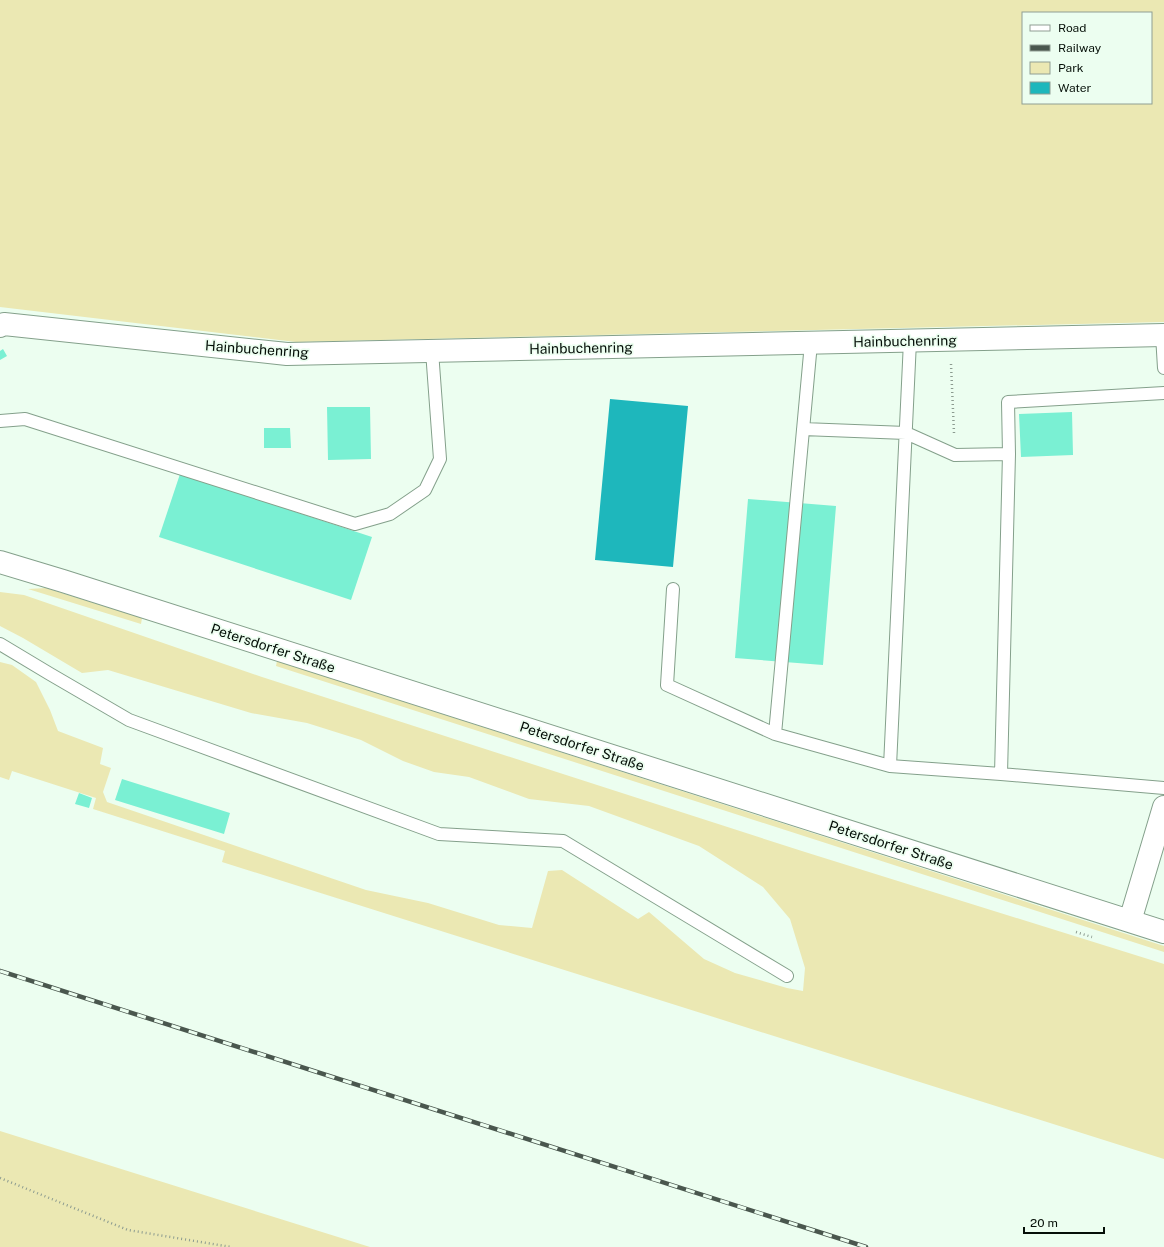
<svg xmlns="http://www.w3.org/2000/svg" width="1164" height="1247" font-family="'Public Sans',sans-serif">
<rect width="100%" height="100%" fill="#ecfef0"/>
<!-- green -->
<path fill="#ebe8b3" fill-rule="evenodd" d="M0,0H1164V322L296,342L0,307ZM1023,13H1151V103H1023Z
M46,588L142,618L141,624L28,589Z
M0,592L24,595L262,677L805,852L1164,964V1159L222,862L225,851L93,809L96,798L12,771L9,780L0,777V662L12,665L36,682L50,710L58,731L103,748L100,764L111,768L103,792L107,802L366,890L428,903L499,925L532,928L548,871L562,870L638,919L649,912L704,959L735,973L787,988L803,991L805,968L790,919L763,887L699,846L589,806L529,799L469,777L434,772L403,761L361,740L307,723L251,713L108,670L82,673L23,638L0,626Z
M277,661L1164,946V952L276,666Z
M0,1131L370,1247H0Z"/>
<!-- water -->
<path fill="#1eb7bc" d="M610,399L688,406L673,567L595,560Z"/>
<!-- building -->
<path fill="#7af0d3" d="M3,349L7,356L0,360V351Z
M327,407H370L371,459L328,460Z
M1072,412L1073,455L1021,457L1019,414Z
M264,428H290L291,448H264Z
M180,474L372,537L351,600L159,537Z
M748,499L836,506L823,665L735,658Z
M122,779L230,813L224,834L115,800Z
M79,793L92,798L89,808L75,804Z"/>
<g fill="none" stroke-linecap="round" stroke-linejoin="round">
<!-- lane casing -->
<g stroke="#84a08b" stroke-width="14">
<path id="lane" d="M1162,335L1164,368
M0,421L25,419L355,524L390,514L425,490L440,459L432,351
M803,429L906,433L955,455L1009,454L1008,402L1164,393
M673,589L667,685L775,734L890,766L910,341
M0,644L50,674L129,720L439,834L563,841L787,976
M775,734L811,343
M890,766L1001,774L1009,454
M1001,774L1164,788"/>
</g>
<!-- street casing -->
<g stroke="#84a08b" stroke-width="24">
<path id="street" d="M0,326L4,324L287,354L1164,335
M0,562L63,581L1164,932
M1130,921L1164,807"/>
</g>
<!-- path -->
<path stroke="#8c9b90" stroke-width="2.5" stroke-dasharray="1 3" stroke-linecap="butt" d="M951,364L954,433
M1076,932L1092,937
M0,1178L128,1230L231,1247"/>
<!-- lane -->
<use href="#lane" stroke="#fff" stroke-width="12"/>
<!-- street -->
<use href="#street" stroke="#fff" stroke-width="22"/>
<!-- rail casing -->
<g stroke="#4a574e" stroke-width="4.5">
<path id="rail" d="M0,971L866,1247"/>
</g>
<!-- rail -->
<use href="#rail" stroke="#ecfef0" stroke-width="3" stroke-dasharray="9" stroke-linecap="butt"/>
</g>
<g text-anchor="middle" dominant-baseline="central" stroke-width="3.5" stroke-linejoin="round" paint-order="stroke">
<!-- street labels -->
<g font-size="14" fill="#050f08" stroke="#ecfef0">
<text transform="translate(905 341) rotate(-1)">Hainbuchenring</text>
<text transform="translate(581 348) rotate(-1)">Hainbuchenring</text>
<text transform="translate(257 349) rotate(4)">Hainbuchenring</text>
<text transform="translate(273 648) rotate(18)">Petersdorfer Straße</text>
<text transform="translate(582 746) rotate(18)">Petersdorfer Straße</text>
<text transform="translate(891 845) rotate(18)">Petersdorfer Straße</text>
</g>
</g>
<!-- legend -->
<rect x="1022" y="12" width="130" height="92" fill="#ecfef0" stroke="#909e93"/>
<rect x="1030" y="25" width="20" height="6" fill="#ffffff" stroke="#909e93"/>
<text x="1058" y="32" font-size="12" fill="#050f08">Road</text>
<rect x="1030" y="45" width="20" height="6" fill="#4a574e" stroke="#909e93"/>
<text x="1058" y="52" font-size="12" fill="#050f08">Railway</text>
<rect x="1030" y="62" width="20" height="12" fill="#ebe8b3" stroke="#909e93"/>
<text x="1058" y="72" font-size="12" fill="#050f08">Park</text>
<rect x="1030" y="82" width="20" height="12" fill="#1eb7bc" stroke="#909e93"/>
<text x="1058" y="92" font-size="12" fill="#050f08">Water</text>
<!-- scale -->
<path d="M1024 1227v6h80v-6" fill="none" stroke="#050f08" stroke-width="2"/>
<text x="1030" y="1227" font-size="12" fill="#050f08" stroke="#ecfef0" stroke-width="3" paint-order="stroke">20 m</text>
</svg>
